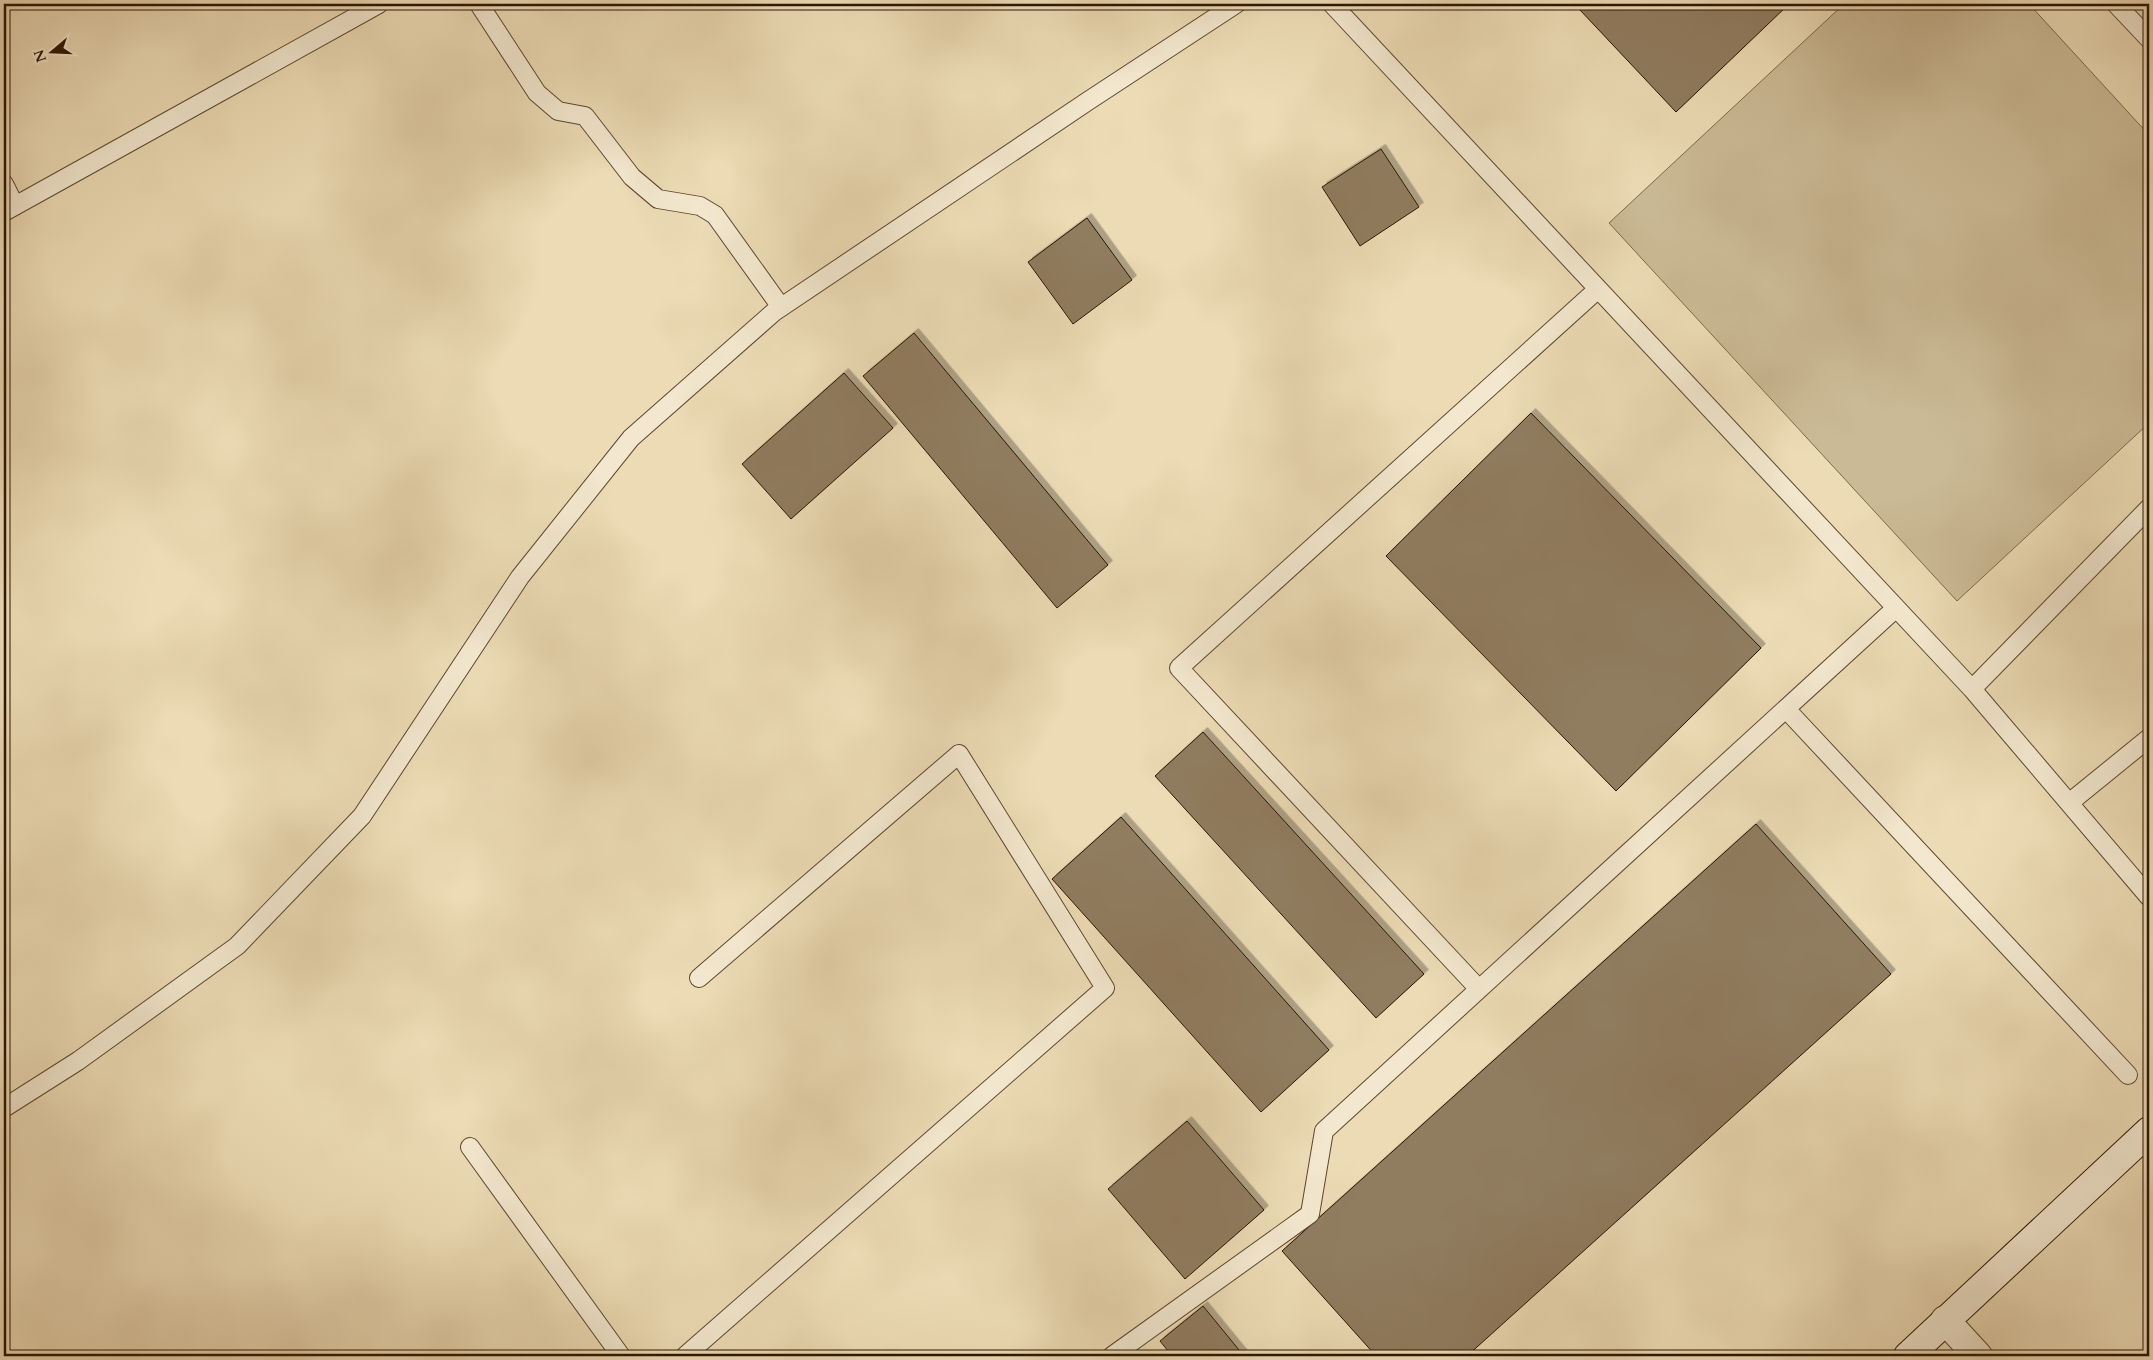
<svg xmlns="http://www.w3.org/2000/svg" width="2153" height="1360" font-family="Cardo,serif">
<defs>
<filter id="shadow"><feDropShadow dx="4.5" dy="-4.5" stdDeviation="0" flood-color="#0004"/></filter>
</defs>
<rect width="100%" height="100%" fill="#ecdbb5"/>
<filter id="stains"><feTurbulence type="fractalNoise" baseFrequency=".004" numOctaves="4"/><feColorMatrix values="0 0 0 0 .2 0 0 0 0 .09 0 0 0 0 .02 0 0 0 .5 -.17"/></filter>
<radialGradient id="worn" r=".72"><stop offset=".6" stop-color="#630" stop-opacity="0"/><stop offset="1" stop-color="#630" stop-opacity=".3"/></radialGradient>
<!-- green -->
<path fill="#cbba96" stroke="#7c684b" d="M1844,4H2029L2149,135V423L1957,601L1609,223Z"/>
<!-- building -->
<path fill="#907c5e" stroke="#2c1600" filter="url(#shadow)" d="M1586,4H1789L1676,112L1580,10Z
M1381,149L1419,207L1360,246L1322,187Z
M1087,218L1132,280L1073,324L1028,262Z
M914,333L1108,565L1057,608L863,376Z
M844,373L893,428L791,519L742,464Z
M1531,413L1761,648L1616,791L1386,556Z
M1203,732L1424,974L1376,1018L1155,776Z
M1121,817L1329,1050L1261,1112L1052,879Z
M1756,824L1891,974L1467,1356H1376L1282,1251Z
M1187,1121L1264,1210L1185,1279L1108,1189Z
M1203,1306L1244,1356H1172L1160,1341Z"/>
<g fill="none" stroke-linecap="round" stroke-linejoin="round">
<!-- lane casing -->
<g stroke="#5c472d" stroke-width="20">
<path id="lane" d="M479,4L537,93L558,111L585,116L632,177L658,199L700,206L715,215L781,307
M1332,4L1972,689L2149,897
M2116,4L2149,39
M4,184L15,206
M4,212L379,4
M1972,689L2149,508
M1786,709L2128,1075
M2069,803L2149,738
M1479,989L1179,668L1598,289
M4,1108L78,1061L237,946L362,816L520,577L631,438L774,312L1088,101L1236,4
M470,1147L621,1356
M685,1356L1105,988L959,754L699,978
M1112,1356L1310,1214L1324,1131L1896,608"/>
</g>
<!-- street casing -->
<g stroke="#5c472d" stroke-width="30">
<path id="street" d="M1945,1320L1978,1356"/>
</g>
<!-- secondary casing -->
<g stroke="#2c1600" stroke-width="30">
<path id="secondary" d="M1908,1356L2149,1131"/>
</g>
<!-- lane -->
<use href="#lane" stroke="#f3e8cf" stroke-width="18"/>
<!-- street -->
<use href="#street" stroke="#f3e8cf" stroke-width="28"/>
<!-- secondary -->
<use href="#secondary" stroke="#f3e8cf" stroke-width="28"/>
</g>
<!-- margin -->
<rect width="2153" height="1360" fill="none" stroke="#ecdbb5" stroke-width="20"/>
<rect x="5" y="5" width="2143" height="1350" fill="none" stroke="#2c1600" stroke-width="2.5"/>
<rect x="10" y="10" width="2133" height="1340" fill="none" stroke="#2c1600"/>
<!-- north arrow -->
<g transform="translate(52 52) rotate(251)" stroke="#f3e8cf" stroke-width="4" paint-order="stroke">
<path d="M0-4L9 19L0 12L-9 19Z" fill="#2c1600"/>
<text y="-8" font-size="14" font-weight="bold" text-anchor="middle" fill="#2c1600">N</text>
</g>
<rect width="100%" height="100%" filter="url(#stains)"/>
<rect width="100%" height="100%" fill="url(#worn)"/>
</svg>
